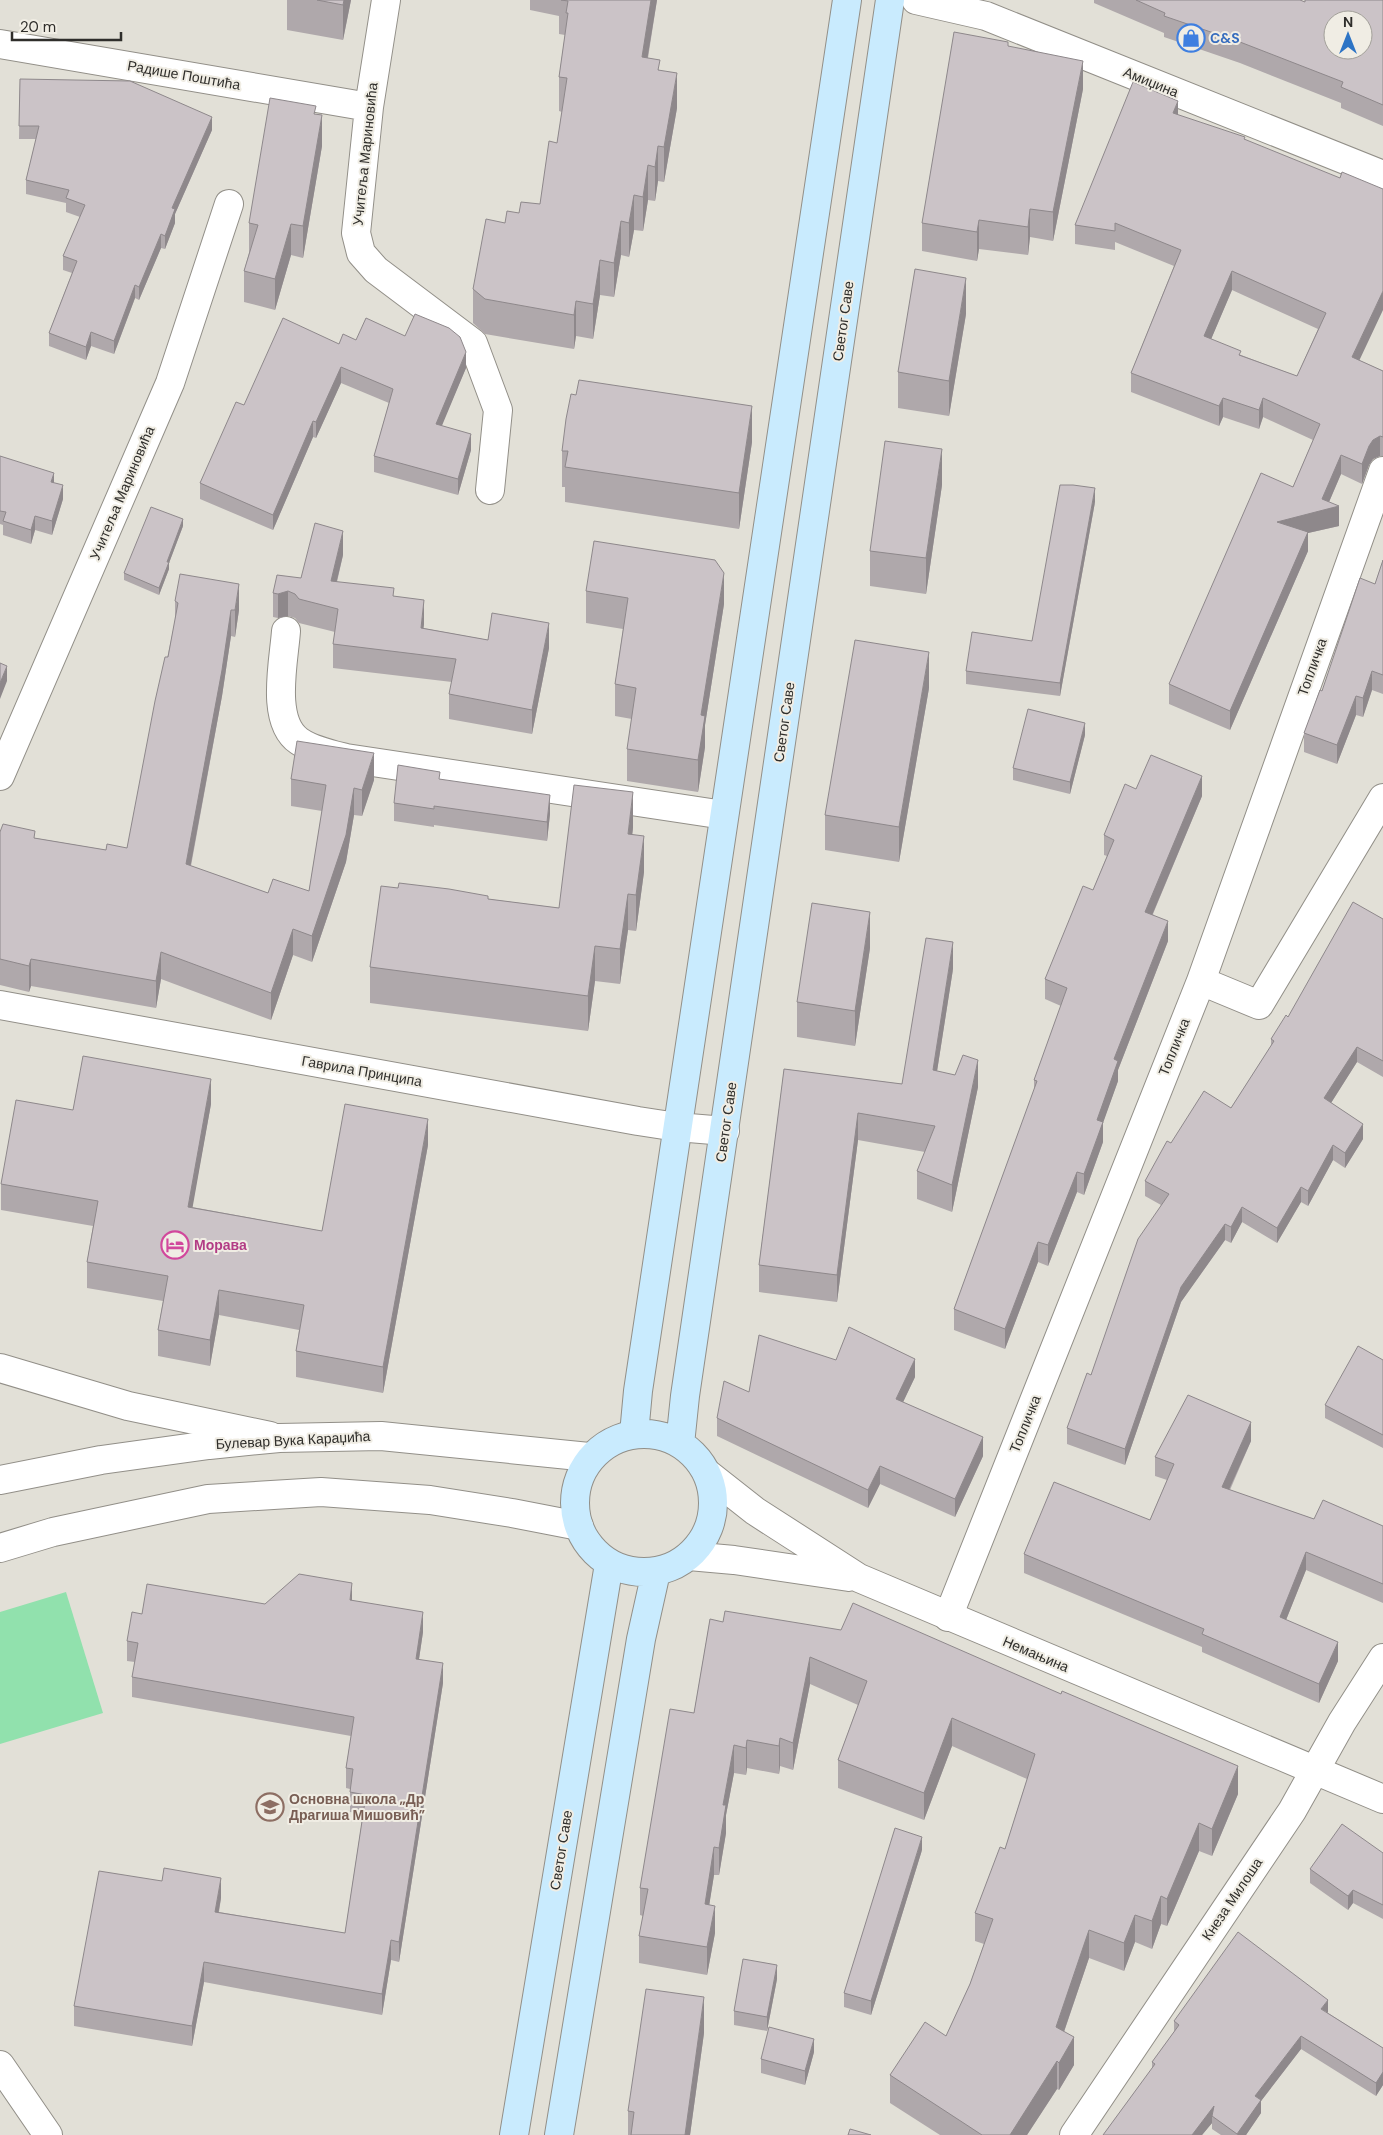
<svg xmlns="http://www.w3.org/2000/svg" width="1383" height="2135" font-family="'DM Sans',sans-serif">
<rect width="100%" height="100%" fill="#e2e0d7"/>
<!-- green -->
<path fill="#91e1ad" d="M66,1592L103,1713L0,1744V1612Z"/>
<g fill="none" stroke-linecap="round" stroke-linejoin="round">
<!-- minor casing -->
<g stroke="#928f88" stroke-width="30">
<path id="minor" d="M386,0L369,107L356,233L361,253L376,270L473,343L498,410L490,490
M0,44L369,107
M286,631C284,661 270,721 299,741C312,750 330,754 346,758L724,815
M0,776L170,383L229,204
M1201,981L1259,1005L1383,798
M0,1005L638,1121L677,1127L725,1131
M0,1368L128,1406L270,1436
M948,1617L1201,981L1383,471
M0,2065L48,2135
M1074,2135L1292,1811L1342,1722L1383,1658"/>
</g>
<!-- tertiary casing -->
<g stroke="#928f88" stroke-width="30">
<path id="tertiary" d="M916,0L986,16L1383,175
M708,1474L755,1511L859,1578L1383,1799
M0,1480L101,1460L209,1445L279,1438L381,1436L589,1457
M0,1548L53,1532L208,1499L321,1492L430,1500L512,1513L579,1526
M689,1556L734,1560L849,1577"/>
</g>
<!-- secondary casing -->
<g stroke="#928f88" stroke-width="30">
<path id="secondary" d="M575 1503a69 69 0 1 1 138 0a69 69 0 1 1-138 0Z
M634,1434L638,1391L847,0
M680,1444L685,1396L890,0
M514,2135L609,1564
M559,2135L641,1639L656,1572"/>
</g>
<!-- minor -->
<use href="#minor" stroke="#fff" stroke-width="28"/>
<!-- tertiary -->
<use href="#tertiary" stroke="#fff" stroke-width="28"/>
<!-- secondary -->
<use href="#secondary" stroke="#c9ebfe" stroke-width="28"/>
</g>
<!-- wall -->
<path fill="#afa8ab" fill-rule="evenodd" d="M287,0H351L343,40L287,30Z
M530,0H657L648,58L660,71L677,108L664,182L658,181L655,201L648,200L643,231L634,230L629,257L621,255L614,297L600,295L593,339L576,336L574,349L485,334L473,323V289L505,223L519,213L540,204L557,143L562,112L559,111V77L565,35L559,34V16L530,10Z
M1094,0H1300L1305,2L1383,0V126L1341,108V103L1240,63L1164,37V33L1094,3Z
M1008,46L1083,89L1053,241L1030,237L1028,255L979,249L977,261L922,251V223Z
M20,79L212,130L175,214V223L165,249L161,248L139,300L135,298L114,354L91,346L86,360L49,346V333L72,273L63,270V256L80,217L66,212V203L26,194V180L36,139H19Z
M316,114L322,146L303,258L291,255L275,310L244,302V271L249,253V223Z
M1178,115L1245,139L1359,360L1383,371V456H1380L1373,459L1369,465L1362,484L1341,474L1329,502L1339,526L1308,533V551L1230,730L1169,704V684L1293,487L1313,440L1263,417L1259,429L1223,417L1219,426L1131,392V373L1174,266L1115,242V250L1075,244V225ZM1232,290L1318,329L1297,376L1241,355L1211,339Z
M966,314L949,416L898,408V372Z
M356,340L466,368L441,426L471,450L458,495L374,472V456L389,403L341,383L316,438L313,437L273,530L200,499V483L244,405L339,344Z
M752,442L739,529L565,502V487H562V451Z
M0,456L54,483L63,499L52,535L35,530L31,544L3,535V525L0,524Z
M942,485L926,594L870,586V551Z
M1095,502L1060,696L966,684V671L1032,641Z
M183,526L169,563V569L159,595L124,580V573Z
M343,555L337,582L394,597L424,624L423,628L488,640L549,648L532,734L449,719V694L452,682L333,668V644L335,632L299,623L295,618L288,616L278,618L273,617V593Z
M1383,560V694L1372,690L1363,717L1356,715L1337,764L1304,752V733L1322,691L1375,584Z
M586,591L724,604L705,725V747L698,792L627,781V749L632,719L615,716V684L623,629L586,623Z
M175,601L239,610L235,637L231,636L222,696L191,866L268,893L309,891L322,811L291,806V779L374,780L362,816L354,815L346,862L312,962L293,955L271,1020L161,979L156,1008L31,986L29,992L0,985V832L106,850L127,848L175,621Z
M929,688L899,862L825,850V815Z
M1085,735L1070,794L1013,780V768Z
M440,779L550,814L547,841L434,825V827L394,821V803Z
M1136,789L1202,796L1153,914L1168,941L1118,1070V1081L1103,1122V1142L1084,1195L1077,1192L1048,1266L1038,1262L1005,1349L954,1330V1309L1034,1090V1080L1061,1006L1045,999V979L1093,890L1107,856L1104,855V835Z
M633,828L632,835L644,872L636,931L628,930L620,984L595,981L588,1031L370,1003V967L398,888L488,899L559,908Z
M1383,919V1077L1357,1062L1331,1103L1363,1139L1345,1168L1333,1160L1308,1206L1301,1202L1277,1243L1242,1222L1231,1243L1225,1240L1181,1302L1125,1465L1067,1444V1428L1091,1375L1161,1205L1145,1196V1181L1171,1143L1231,1108L1271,1046V1039L1288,1017Z
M870,948L855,1046L797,1037V1002Z
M953,969L937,1071L978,1087L952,1212L917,1199V1171L925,1152L858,1140L837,1302L759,1292V1265L784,1069L902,1084Z
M211,1104L192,1207L322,1231L428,1145L383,1393L296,1377V1351L299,1330L219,1315L210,1366L158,1356V1330L163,1301L87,1288V1262L93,1226L1,1210V1184L73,1110Z
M836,1360L915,1377L903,1402L983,1456L955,1517L880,1484L868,1508L717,1436V1418L749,1392Z
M1383,1360V1448L1325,1418V1405Z
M1251,1441L1230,1490L1314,1519L1383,1526V1603L1306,1570L1286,1620L1338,1661L1319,1703L1202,1652V1647L1024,1573V1554L1150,1520L1167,1480L1155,1476V1457Z
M352,1600L423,1632L419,1659L443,1683L399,1962L391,1960L382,2015L204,1982L192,2046L74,2026V2006L221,1898L219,1912L345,1933L363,1814L350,1812V1789L346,1788V1768L351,1736L132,1697V1677L135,1662L127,1661V1641L142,1614L265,1604Z
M710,1619L1238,1794L1212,1856L1199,1851L1167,1926L1161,1924L1152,1949L1135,1942L1124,1971L1089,1958L1064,2032L1074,2065L1059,2090L1057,2089L1027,2135H940L890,2103V2075L946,2036L970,1984L984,1944L975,1941V1913L1005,1849L1027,1779L952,1746L924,1820L838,1788V1760L858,1705L810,1684L793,1770L780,1766L779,1774L747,1768L746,1775L734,1773L726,1815V1833L719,1875H714L709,1905L715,1933L707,1975L639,1963V1936L643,1916L640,1915V1888L694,1713Z
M922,1850L871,2015L844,2007V1993Z
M1383,1853V1919L1353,1903L1348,1910L1310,1883V1869Z
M777,1979L767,2031L734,2025V2011Z
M1328,2013L1383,2048V2085L1376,2096L1301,2049L1261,2101V2113L1246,2135H1221L1212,2129V2123L1202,2135H1103L1152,2069V2062L1174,2032V2021Z
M704,2033L690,2135H628V2111Z
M814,2052L805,2085L761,2073V2059Z"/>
<!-- shaded-wall -->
<path fill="#8e888b" d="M344,0H351L343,40V5Z
M651,0H657L642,91V57Z
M1083,61V89L1053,241V212Z
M677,73V108L664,182V147Z
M1178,101V120L1173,113Z
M322,115V146L303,258V226Z
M212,117V130L175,214V223L165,249V236L172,208Z
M658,146V181L655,201V167Z
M648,165V200L643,231V197Z
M634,195V230L629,257V223Z
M1030,209V237L1028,255V227Z
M979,220V249L977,261V232Z
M621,221V255L614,297V263Z
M291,224V255L275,310V279Z
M161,234V248L139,300V287Z
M600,260V295L593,339V304Z
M1232,271V290L1204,356V336Z
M966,278V314L949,416V381Z
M135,285V298L114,354V341Z
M1383,291V310L1352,376V357Z
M576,301V336L574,349V315Z
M91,332V346L86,360V347Z
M466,352V368L436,440V424Z
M341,367V383L316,438V422Z
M1223,398V417L1219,426V406Z
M1263,398V417L1259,429V410Z
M752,406V442L739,529V493Z
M313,421V437L273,530V515Z
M471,434V450L458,495V479Z
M1380,436V456L1373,459L1369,465L1362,484V464L1369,446L1373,440Z
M942,449V485L926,594V558Z
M1341,455V474L1326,509L1339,506V526L1308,533V551L1230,730V711L1277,522L1322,499Z
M54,473V487L51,482Z
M63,485V499L52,535V521Z
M1095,488V502L1060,696V683Z
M35,516V530L31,544V530Z
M183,519V526L169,563V569L159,595V588L167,562Z
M343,531V555L331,605V581Z
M724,573V604L705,725V747L698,792V760L701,715Z
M239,584V610L235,637V610Z
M288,591V616L278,618V594Z
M424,600V624L421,652V628Z
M231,610V636L222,696L186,890V864Z
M549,623V648L532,734V710Z
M929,652V688L899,862V827Z
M7,666V681L0,699V683Z
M1372,671V690L1363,717V698Z
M1356,696V715L1337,764V745Z
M1085,723V735L1070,794V782Z
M374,753V780L362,816V790Z
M1202,776V796L1145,932V912Z
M354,788V815L346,862L312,962V936Z
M633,792V828L628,870V834Z
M550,795V814L547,841V822Z
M644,836V872L636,931V895Z
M628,894V930L620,984V949Z
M870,912V948L855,1046V1011Z
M1168,921V941L1118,1070V1081L1097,1140V1120L1114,1059Z
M293,929V955L271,1020V993Z
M953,942V969L933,1097V1070Z
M595,946V981L588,1031V996Z
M161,952V979L156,1008V981Z
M31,959V986L29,992V966Z
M1357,1047V1062L1324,1114V1098Z
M978,1060V1087L952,1212V1185Z
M211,1079V1104L188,1233V1207Z
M858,1113V1140L837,1302V1275Z
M428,1119V1145L383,1393V1367Z
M1103,1122V1142L1084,1195V1174Z
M1363,1124V1139L1345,1168V1153Z
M1333,1145V1160L1308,1206V1191Z
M1077,1172V1192L1048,1266V1245Z
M1301,1187V1202L1277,1243V1228Z
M1242,1207V1222L1231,1243V1227Z
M1225,1224V1240L1181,1302L1125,1465V1449L1181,1287Z
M1038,1242V1262L1005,1349V1329Z
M219,1290V1315L210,1366V1340Z
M915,1359V1377L896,1417V1399Z
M1251,1422V1441L1222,1505V1487Z
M983,1437V1456L955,1517V1499Z
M880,1466V1484L868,1508V1490Z
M1306,1552V1570L1280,1635V1617Z
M352,1583V1603L350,1600Z
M423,1612V1632L416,1679V1659Z
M1338,1642V1661L1319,1703V1684Z
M810,1657V1684L793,1770V1743Z
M443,1663V1683L399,1962V1942Z
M952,1718V1746L924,1820V1793Z
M780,1738V1766L779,1774V1746Z
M747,1740V1768L746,1775V1748Z
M734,1745V1773L726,1815V1833L719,1875V1848L723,1805Z
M1238,1766V1794L1212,1856V1829Z
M1199,1823V1851L1167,1926V1899Z
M922,1837V1850L871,2015V2001Z
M714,1847V1875L705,1932V1904Z
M221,1878V1898L215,1932V1912Z
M1353,1890V1903L1348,1910V1896Z
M1161,1896V1924L1152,1949V1921Z
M715,1906V1933L707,1975V1947Z
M1135,1915V1942L1124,1971V1943Z
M1089,1930V1958L1056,2055V2027Z
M391,1940V1960L382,2015V1994Z
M204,1962V1982L192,2046V2026Z
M777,1965V1979L767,2031V2017Z
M704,1997V2033L690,2135H685Z
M1328,2000V2013L1321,2009Z
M1301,2036V2049L1261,2101V2113L1246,2135H1237L1255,2096Z
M1074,2037V2065L1059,2090V2063Z
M814,2039V2052L805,2085V2071Z
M1057,2061V2089L1027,2135H1010Z
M1383,2072V2085L1376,2096V2083Z
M1214,2106L1212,2116V2123L1202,2135H1192Z"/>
<!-- building -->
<path fill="#cbc3c7" stroke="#8e888b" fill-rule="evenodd" d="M317,0H344L343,5Z
M561,0H651L642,57L660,60L658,70L677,73L664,147L658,146L655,167L648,165L643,197L634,195L629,223L621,221L614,263L600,260L593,304L576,301L574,315L485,299L473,289L486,219L505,223L507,211L519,213L521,202L540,204L549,141L557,143L567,78L559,77L568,13H566L568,1Z
M1136,0H1300L1305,2V0H1383V105L1341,87L1343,82L1240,42L1164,16L1165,13ZM1333,20H1363V50H1333Z
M954,32L1008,42V46L1083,61L1053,212L1030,209L1028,227L979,220L977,232L922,223Z
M20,79L130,81L212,117L172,208L175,209L165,236L161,234L139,287L135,285L114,341L91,332L86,347L49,333L77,261L63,256L85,205L66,198L69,190L26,180L39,126H19Z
M1133,82L1178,101L1173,113L1245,137L1244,139L1340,178L1342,172L1383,189V291L1352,357L1383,371V437L1380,436L1373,440L1369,446L1362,464L1341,455L1322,499L1339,506L1277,522L1308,532L1230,711L1169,684L1261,473L1293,487L1320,424L1263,398L1259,410L1223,398L1219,406L1131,373L1181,250L1115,223V231L1075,225ZM1232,271L1326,313L1297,376L1239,355L1241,351L1204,336Z
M270,98L316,106L314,114L322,115L303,226L291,224L275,279L244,271L258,225L249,223Z
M915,269L966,278L949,381L898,372Z
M415,314L449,328L460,337L466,352L436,424L471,434L458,479L374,456L393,389L341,367L316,422L313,421L273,515L200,483L236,402L244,405L283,318L339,344L343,334L356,340L366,318L405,336Z
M579,380L752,406L739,493L565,467L568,451H562L566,419L571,394L576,395Z
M885,441L942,449L926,558L870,551Z
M0,456L54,473L51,482L63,485L52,521L35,516L31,530L3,521L6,512L0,511Z
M1060,485H1073L1095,488L1060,683L966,671L972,632L1032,641Z
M151,507L183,519L167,562H169L159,588L124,573Z
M315,523L343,531L331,581L394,588L393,596L424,600L421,628L488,640L492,613L549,623L532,710L449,694L456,659L333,644L338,609L299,599L295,594L288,591L278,594L273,593L277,575L301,578Z
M594,541L715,560L724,573L701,715L705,716L698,760L627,749L636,688L615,684L628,598L586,591Z
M1383,560V675L1372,671L1363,698L1356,696L1337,745L1304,733L1320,690L1322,691L1360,578L1375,584Z
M180,574L239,584L235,610H231L222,670L186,864L268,893L273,879L309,891L326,785L291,779L297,741L374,753L362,790L354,788L346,835L312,936L293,929L271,993L161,952L156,981L31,959L29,966L0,959V832L3,824L35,831L34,838L106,850L107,844L127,848L155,701L165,657H168L178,603L175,601Z
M855,640L929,652L899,827L825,815Z
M0,663L7,666L0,683Z
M1028,709L1085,723L1070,782L1013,768Z
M1151,755L1202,776L1145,912L1168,921L1114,1059L1118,1061L1097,1120L1103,1122L1084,1174L1077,1172L1048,1245L1038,1242L1005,1329L954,1309L1037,1081L1034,1080L1067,988L1045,979L1083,886L1093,890L1114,840L1104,835L1125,784L1136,789Z
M398,765L440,772L439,779L550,795L547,822L434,806V809L394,803Z
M574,785L633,792L628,834L644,836L636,895L628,894L620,949L595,946L588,996L370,967L381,886L398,888L399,883L449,889L488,896V899L559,908Z
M1353,902L1383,919V1061L1357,1047L1324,1098L1363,1124L1345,1153L1333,1145L1308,1191L1301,1187L1277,1228L1242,1207L1231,1227L1225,1224L1181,1287L1125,1449L1067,1428L1087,1373L1091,1375L1138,1239L1169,1194L1145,1181L1167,1141L1171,1143L1204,1091L1231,1108L1274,1041L1271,1039L1286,1015L1288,1017Z
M812,903L870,912L855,1011L797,1002Z
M926,938L953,942L933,1070L955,1075L963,1055L978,1060L952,1185L917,1171L935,1126L858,1113L837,1275L759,1265L784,1069L902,1084Z
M83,1056L211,1079L188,1207L322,1231L345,1104L428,1119L383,1367L296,1351L304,1305L219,1290L210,1340L158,1330L168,1276L87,1262L98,1201L1,1184L16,1100L73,1110Z
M849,1327L915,1359L896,1399L983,1437L955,1499L880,1466L868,1490L717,1418L724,1381L749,1392L759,1335L836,1360Z
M1358,1346L1383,1360V1435L1325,1405Z
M1188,1395L1251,1422L1222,1487L1314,1519L1323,1500L1383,1526V1584L1306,1552L1280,1617L1338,1642L1319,1684L1202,1634L1204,1629L1024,1554L1054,1482L1150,1520L1174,1464L1155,1457Z
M299,1574L352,1583L350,1600L423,1612L416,1659L443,1663L399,1942L391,1940L382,1994L204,1962L192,2026L74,2006L99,1871L162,1881L164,1868L221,1878L215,1912L345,1933L366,1795L350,1792L353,1769L346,1768L354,1717L132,1677L138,1643L127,1641L132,1612L142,1614L147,1584L265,1604Z
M853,1603L1061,1694L1062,1691L1238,1766L1212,1829L1199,1823L1167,1899L1161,1896L1152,1921L1135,1915L1124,1943L1089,1930L1056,2027L1074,2037L1059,2063L1057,2061L1010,2135H982L890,2075L925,2022L946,2036L970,1984L993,1919L975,1913L1000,1847L1005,1849L1035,1754L952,1718L924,1793L838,1760L867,1681L810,1657L793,1743L780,1738L779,1746L747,1740L746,1748L734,1745L723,1805H726L719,1848L714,1847L705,1904L715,1906L707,1947L639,1936L648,1889L640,1888L670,1709L694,1713L710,1619L723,1622L725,1611L841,1630Z
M1342,1824L1383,1853V1905L1353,1890L1348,1896L1310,1869Z
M895,1828L922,1837L871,2001L844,1993Z
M1238,1932L1328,2000L1321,2009L1383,2048V2072L1376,2083L1301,2036L1255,2096L1261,2100L1237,2134L1212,2116L1214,2106L1192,2135H1103L1155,2064L1152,2062L1179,2025L1174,2021Z
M743,1959L777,1965L767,2017L734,2011Z
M646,1989L704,1997L685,2135H631L634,2112L628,2111Z
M769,2027L814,2039L805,2071L761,2059Z
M850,2129L871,2135H848Z"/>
<!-- icons -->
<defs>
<g id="shop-ring" transform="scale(1.4375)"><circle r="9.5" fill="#f0ede4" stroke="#3f7fe0" stroke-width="1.5"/><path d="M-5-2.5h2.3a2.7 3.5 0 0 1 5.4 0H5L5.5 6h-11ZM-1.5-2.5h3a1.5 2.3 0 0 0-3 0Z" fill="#3f7fe0"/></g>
<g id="hotel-ring" transform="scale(1.4375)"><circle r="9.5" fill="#f0ede4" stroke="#d1479c" stroke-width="1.5"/><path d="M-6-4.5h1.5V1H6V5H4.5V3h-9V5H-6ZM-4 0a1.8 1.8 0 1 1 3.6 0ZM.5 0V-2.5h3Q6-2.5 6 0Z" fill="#d1479c"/></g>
<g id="school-ring" transform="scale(1.4375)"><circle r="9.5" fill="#f0ede4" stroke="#8d6e63" stroke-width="1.5"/><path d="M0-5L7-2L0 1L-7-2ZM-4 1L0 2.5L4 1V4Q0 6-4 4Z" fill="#8d6e63"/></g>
</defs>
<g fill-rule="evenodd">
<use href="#shop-ring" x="1191" y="38"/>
<use href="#hotel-ring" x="175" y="1245"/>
<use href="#school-ring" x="270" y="1807"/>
</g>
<g text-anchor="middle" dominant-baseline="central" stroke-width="4" stroke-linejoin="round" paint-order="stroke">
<!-- shop labels -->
<g font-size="14" font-weight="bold" fill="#366cbe" stroke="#f0ede4" text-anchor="start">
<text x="1210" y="38">C&amp;S</text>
</g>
<!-- street labels -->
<g font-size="14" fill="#2f2e2b" stroke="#f0ede4">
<text transform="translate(184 75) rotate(10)">Радише Поштића</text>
<text transform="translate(1151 82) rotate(22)">Амиџина</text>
<text transform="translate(365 154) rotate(-84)">Учитеља Мариновића</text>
<text transform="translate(843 321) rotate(-82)">Светог Саве</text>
<text transform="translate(122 493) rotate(-67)">Учитеља Мариновића</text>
<text transform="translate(1312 667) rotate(-70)">Топличка</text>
<text transform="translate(784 722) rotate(-82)">Светог Саве</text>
<text transform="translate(1174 1047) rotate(-68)">Топличка</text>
<text transform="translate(362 1071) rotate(10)">Гаврила Принципа</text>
<text transform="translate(726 1122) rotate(-82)">Светог Саве</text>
<text transform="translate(1025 1424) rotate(-68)">Топличка</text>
<text transform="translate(293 1440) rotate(-3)">Булевар Вука Караџића</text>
<text transform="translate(1036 1654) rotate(23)">Немањина</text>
<text transform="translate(561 1850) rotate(-81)">Светог Саве</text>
<text transform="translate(1232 1899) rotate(-56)">Кнеза Милоша</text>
</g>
<!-- hotel labels -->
<g font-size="14" font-weight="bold" fill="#b23c85" stroke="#f0ede4" text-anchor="start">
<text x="194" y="1245">Морава</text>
</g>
<!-- education labels -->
<g font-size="14" font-weight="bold" fill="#785e54" stroke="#f0ede4" text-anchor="start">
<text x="289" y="1799">Основна школа „Др<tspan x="289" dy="16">Драгиша Мишовић”</tspan></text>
</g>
</g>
<!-- north arrow -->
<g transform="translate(1348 35)"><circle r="24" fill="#f0ede4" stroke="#a3a19a"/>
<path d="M0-4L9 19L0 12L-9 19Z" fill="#2d74c5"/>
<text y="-8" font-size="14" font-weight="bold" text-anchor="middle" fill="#2f2e2b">N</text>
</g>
<!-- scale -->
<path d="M12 32v8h109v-8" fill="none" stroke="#2f2e2b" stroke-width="2.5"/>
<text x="20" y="32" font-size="15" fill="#2f2e2b" stroke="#f0ede4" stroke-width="4" paint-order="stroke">20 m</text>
</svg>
